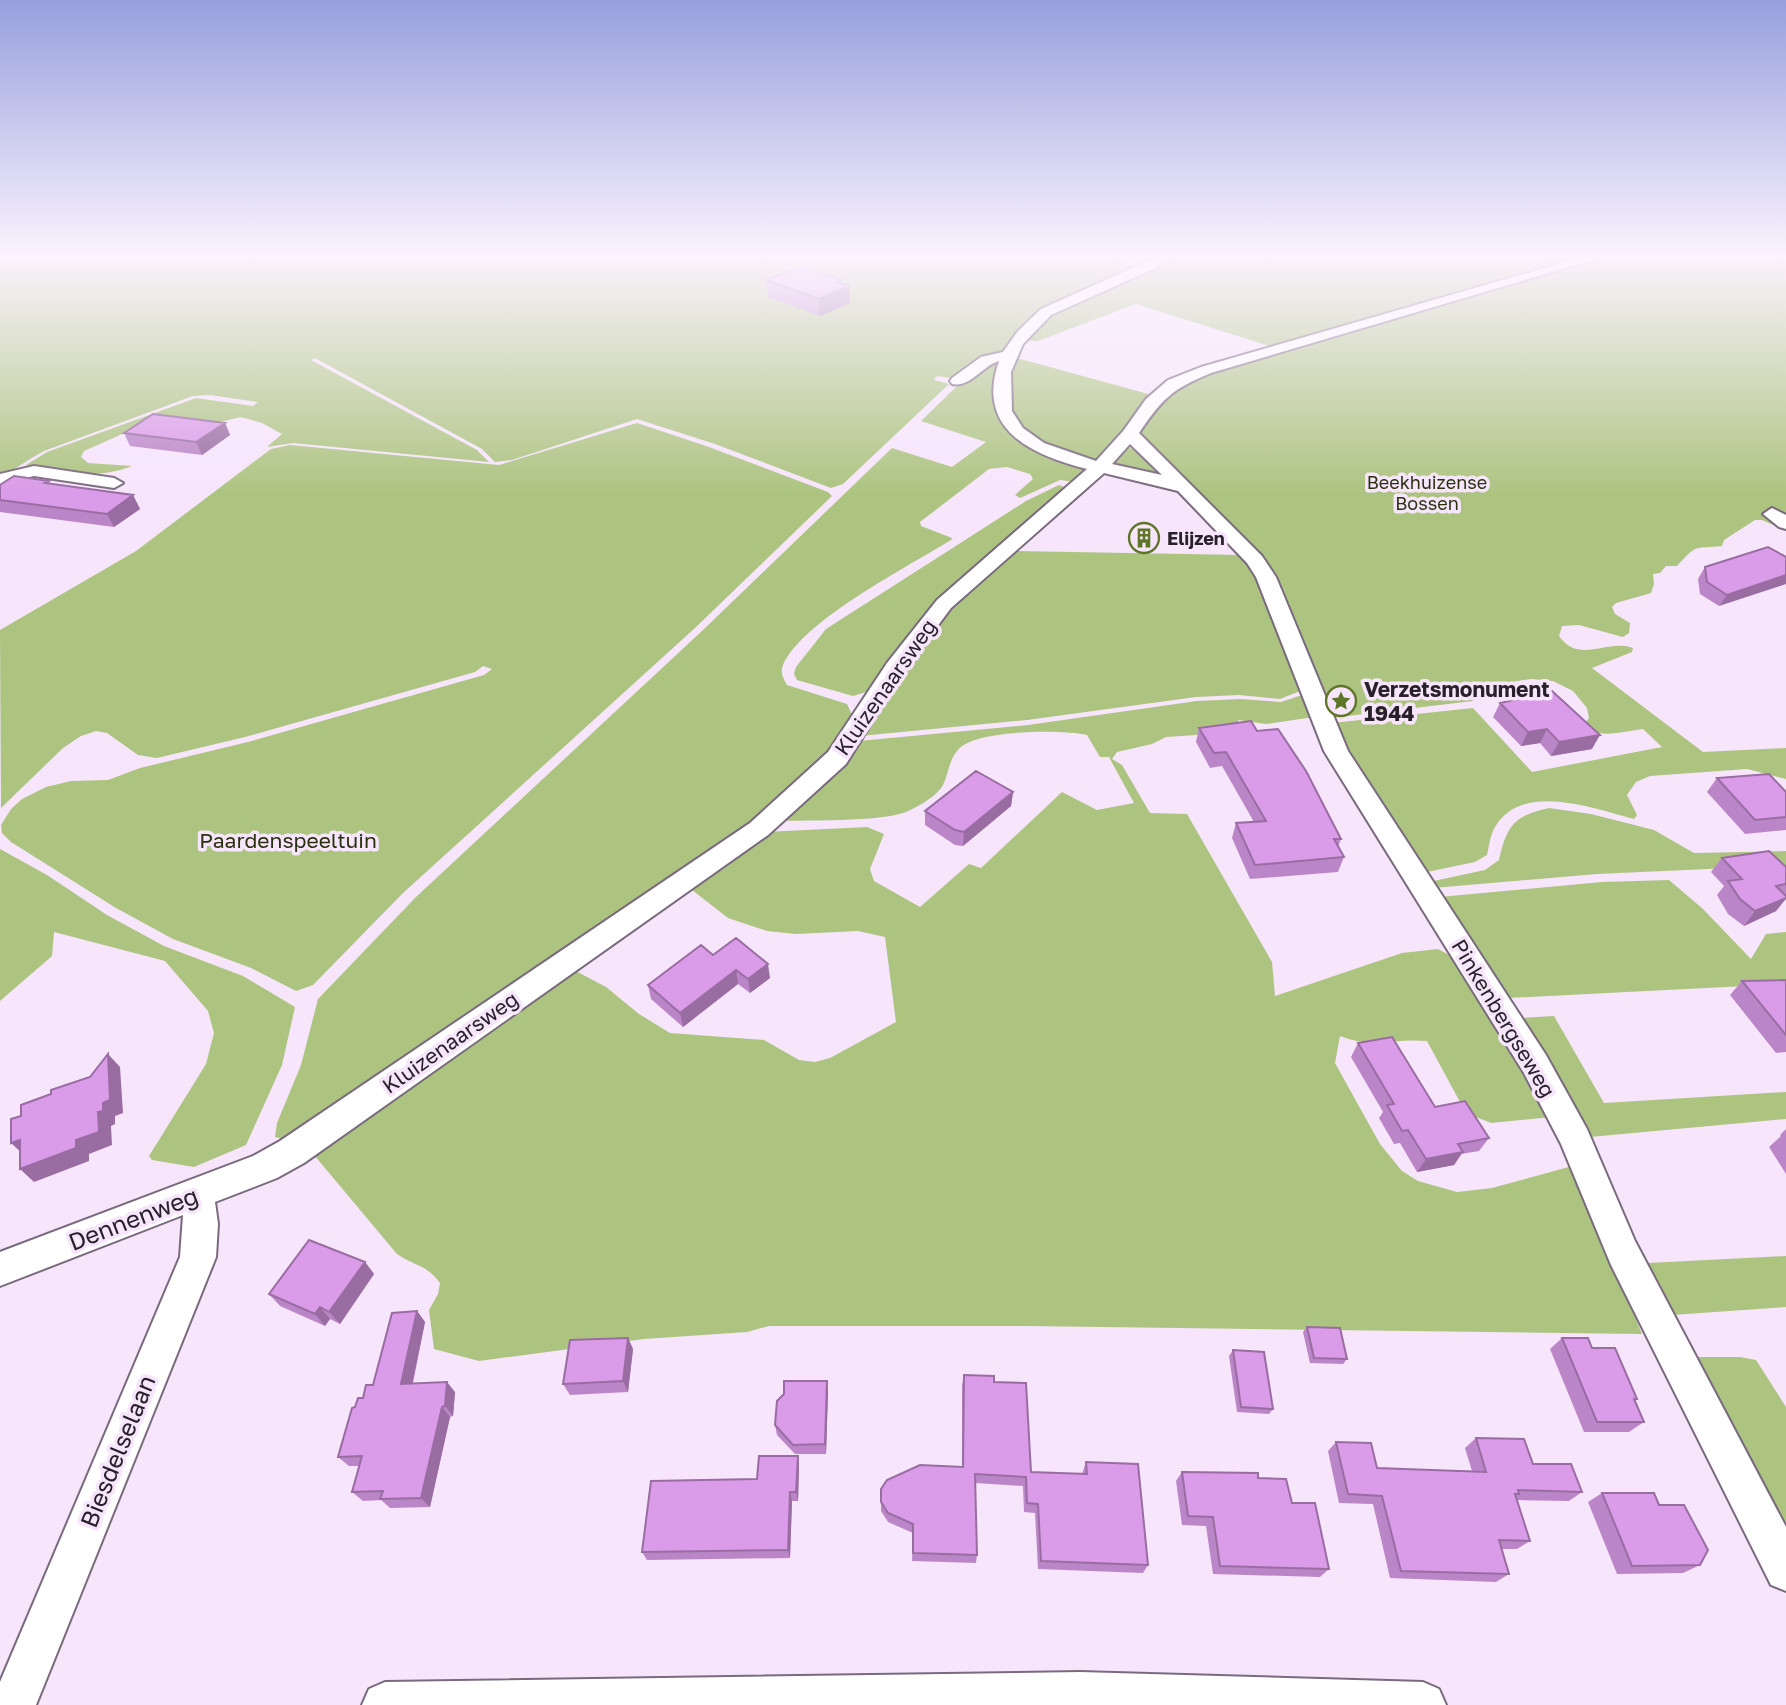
<svg xmlns="http://www.w3.org/2000/svg" width="1786" height="1705" font-family="'Golos Text',sans-serif">
<rect width="100%" height="100%" fill="#f7e5fc"/>
<!-- green -->
<path fill="#adc481" d="M0,254H1097L1110,256L1138,268L1041,311L1026,323L1004,354L982,358L952,378L937,376L934,380L949,384L843,484L831,488L715,444L637,419L512,460L495,462L482,449L315,358L311,360L477,450L489,462L293,443L267,447L282,434L262,423L241,417L207,425L149,422L84,451L81,457L88,463L132,466C102,478 56,477 26,465L47,452L196,398L253,406L258,402L210,395L193,396L44,451C28,459 16,470 0,476Z
M1181,254H1599L1273,347L1136,304L1038,341H1022L1048,313Z
M1616,254H1786V525L1780,528L1762,520H1755L1724,540L1722,546C1694,549 1698,543 1677,566H1666L1660,573L1653,574L1654,584L1651,593L1616,603L1612,607L1615,614L1630,623L1629,633L1623,637L1579,625L1562,626L1559,636C1579,665 1607,638 1633,648L1632,652L1592,668L1703,752L1786,748V779L1747,769L1650,776L1636,782L1627,795L1637,815L1634,819C1594,809 1520,780 1494,829C1490,836 1489,847 1487,855L1475,862L1422,873L1367,788L1332,723L1473,708L1532,772L1662,747L1643,729C1625,731 1598,740 1583,726L1589,718L1587,708L1573,691L1553,681L1531,679L1504,683L1473,701L1331,718L1287,609L1138,432L1170,390L1209,371Z
M1000,357L1010,431L1034,450L1089,468L1075,482L1060,480L1020,498L1015,495L1033,479L1030,474L1007,467L989,469L920,522L921,526L952,538L951,540C909,566 802,621 783,665C780,673 783,678 787,685L847,704L853,717L829,756L773,807L289,1140L275,1137L277,1123L301,1065L318,999L416,897L703,630L892,448L952,467L986,442L921,421L957,386Z
M1013,357L1152,395L1097,461H1086L1028,438L1008,407L1006,380Z
M637,423L709,447L828,492L832,496L695,628L403,893L313,985L296,991L251,968L173,939L116,908L11,842L2,833L1,825L11,809L22,799L46,787L71,781L108,780L140,768L248,742L484,675L492,669L483,666L475,672L245,737L157,758L138,755L107,733L96,731L81,736L63,748L1,808L0,630L136,551L271,449L290,445L499,465Z
M1128,448L1135,449L1170,478L1109,465Z
M1059,485L1070,489L937,602L917,625L869,691L853,696L797,680L794,674L796,667L826,629L1026,501Z
M1016,551L1243,555L1259,578L1303,690L1280,699L1239,695L1196,697L1027,720L860,736L902,670L951,606Z
M1299,696H1305L1314,717L1266,724L1238,720L1242,732L1166,737L1152,744L1117,752L1112,759L1122,765L1150,813L1187,814L1272,962L1275,996L1402,953L1438,949L1462,962L1552,1117L1491,1123L1466,1113L1427,1041C1394,1038 1372,1049 1340,1036L1335,1063L1380,1144L1402,1171L1418,1181L1457,1192L1492,1188L1576,1165L1602,1237L1642,1334L1026,1326H769L747,1332L644,1339L479,1361L434,1349L429,1310L438,1294L440,1283C426,1264 414,1266 397,1254L314,1155L570,968L606,987L639,1014L670,1033L764,1040L799,1060L815,1062L830,1058L896,1022L885,937L858,931L796,934L767,931L728,918L687,886L765,832L867,827L884,834L870,869L874,881L920,907L969,864L981,868L1062,792L1097,810L1134,803L1109,757H1100L1087,735C1063,729 981,730 961,747C949,757 949,773 943,785C937,796 919,806 908,811C886,822 809,820 780,821L859,741L1028,725L1197,701L1240,699L1281,702Z
M1549,808L1591,814L1654,830L1694,853L1786,851V878L1775,866L1597,874L1433,888L1429,882L1485,870L1499,860C1507,825 1514,816 1549,808Z
M0,849L47,875L107,915L164,946L243,976L295,1007L282,1065L246,1145L194,1167L152,1160L149,1156L206,1064L214,1033L208,1011L165,961L54,932L52,956L0,1001Z
M1669,880L1703,909L1751,959L1766,934L1786,932V984L1507,998L1439,897L1602,882Z
M1554,1016L1604,1103L1786,1092V1119L1590,1137L1521,1018Z
M1786,1256V1307L1672,1315L1648,1263Z
M1692,1357H1740L1756,1360L1786,1407V1534Z"/>
<g fill="none" stroke-linecap="round" stroke-linejoin="round">
<!-- street casing -->
<g stroke="#7a6a7e" stroke-width="4">
<path id="street" d="M1593,254H1613L1211,373C1172,389 1163,398 1139,433L1262,556L1276,577L1348,751L1546,1055L1587,1129L1635,1241L1786,1527V1591L1771,1585L1611,1265L1561,1144L1524,1073L1324,751L1256,577L1247,563L1178,491L1104,473L951,608L904,671L846,764L768,835L304,1163L277,1178L215,1202L218,1224L216,1257L36,1705H0V1682L180,1257L183,1215L0,1286V1252L253,1156L280,1141L750,823L828,752L887,663L937,600L1087,469C1032,455 975,430 999,361C982,366 970,388 952,384L950,381L952,378L981,357L1003,352L1018,331L1041,309L1148,261H1158V267L1051,315L1023,344L1011,372L1012,411L1023,428L1044,443L1096,461L1124,430L1146,399L1168,380L1201,367ZM1130,444L1162,475L1112,464Z
M34,466L114,478L123,483L114,488L34,476L0,484V474Z
M1772,508L1786,515V529L1779,527L1763,514Z
M1080,1672L1423,1682L1439,1689L1446,1705H362L369,1689L385,1682Z"/>
</g>
<!-- street -->
<use href="#street" fill="#fff" fill-rule="evenodd"/>
</g>
<!-- wall -->
<path fill="#bb86c8" d="M766,280L841,283L850,303L820,316L768,297Z
M225,423L230,435L202,455L130,446L124,433Z
M51,484L133,495L140,509L114,527L0,512V485Z
M1768,547L1719,606L1700,594L1698,579L1705,567Z
M1500,703L1592,749L1551,756L1540,743L1521,746L1493,717Z
M1199,728L1257,731L1341,839L1338,847L1344,857L1338,872L1250,879L1232,838L1236,823L1254,822L1222,766L1210,768L1196,742Z
M1717,778L1786,792V830L1745,834L1707,792Z
M1013,792L1011,806L963,846L955,845L925,825V811Z
M1722,858L1786,867V899L1776,911L1744,926L1728,914L1717,895L1724,886L1711,872Z
M713,955L770,978L750,993L738,984L683,1027L651,999L648,985Z
M1786,980V1052L1776,1053L1730,995L1742,981Z
M1358,1043L1435,1107L1489,1138L1479,1151L1461,1154L1454,1165L1417,1172L1400,1143L1394,1144L1379,1118L1383,1112L1351,1057Z
M1786,1129V1174L1769,1147L1781,1136L1780,1135Z
M365,1262L374,1274L340,1324L330,1319L325,1326L280,1306L269,1294Z
M417,1311L425,1322L413,1383L455,1392L453,1416L450,1417L430,1507L390,1508L381,1500L363,1501L352,1492L359,1466H349L338,1457L355,1407L373,1385Z
M1307,1327L1347,1359L1343,1364L1310,1363L1303,1332Z
M628,1338L633,1349L628,1392L570,1395L563,1384Z
M1562,1338L1637,1399L1635,1401L1644,1422L1629,1432H1584L1550,1349Z
M1233,1350L1273,1409L1269,1414L1237,1412L1229,1356Z
M964,1375L994,1382L1031,1472L1082,1474L1086,1462L1148,1565L1143,1573L1038,1569L1035,1513L1024,1512L1023,1486L975,1483L977,1555L976,1563L912,1561L913,1533L888,1522L881,1511V1489L962,1467V1386Z
M827,1381L828,1392L826,1454H795L777,1435L775,1425Z
M1476,1438L1533,1464L1582,1492L1569,1501L1517,1500L1530,1541L1517,1549H1501L1509,1574L1496,1582L1390,1578L1373,1504L1339,1503L1328,1451L1336,1442L1377,1468L1472,1471L1465,1448Z
M798,1456L799,1466L798,1501H792L790,1558L647,1560L642,1552L757,1479Z
M1182,1472L1258,1478L1292,1503L1329,1569L1320,1577L1213,1574L1206,1526L1182,1525L1176,1481Z
M1602,1493L1659,1505L1700,1565L1683,1573L1617,1574L1588,1502Z"/>
<!-- shaded-wall -->
<path fill="#996da2" d="M841,280V289L849,286L850,303L820,316L819,299L837,282Z
M225,423L230,435L202,455L196,442Z
M133,495L140,509L114,527L107,514Z
M1786,575V584L1719,606L1727,595Z
M1547,729L1540,743L1521,746L1528,732Z
M1600,735L1592,749L1551,756L1559,742Z
M1013,792L1011,806L963,846L964,832Z
M1786,898L1776,911L1744,926L1755,911Z
M768,964L770,978L750,993L748,979Z
M736,970L738,984L683,1027L680,1013Z
M108,1054L120,1067L123,1113L115,1116V1124L111,1126L112,1145L89,1154V1161L34,1182L20,1169L76,1140L98,1112Z
M20,1140L25,1156L11,1143Z
M1463,1152L1454,1165L1417,1172L1426,1159Z
M365,1262L374,1274L340,1324L329,1312Z
M320,1307L330,1319L325,1326L315,1314Z
M417,1311L425,1322L410,1394L401,1384Z
M628,1338L633,1349L628,1392L623,1381Z
M827,1381L828,1392L826,1454L825,1444Z
M447,1382L455,1392L453,1416L445,1406Z
M442,1407L450,1417L430,1507L421,1498Z
M798,1456L799,1466L798,1501L796,1492Z
M790,1492L792,1501L790,1558L788,1550Z"/>
<!-- building -->
<path fill="#da9ce8" stroke="#996da2" stroke-width="2" d="M801,267L841,280L837,282L849,286L819,299L766,280Z
M153,414L225,423L196,442L124,433Z
M14,476L49,481L45,483L133,495L107,514L0,500V485Z
M1768,547L1786,557V575L1727,595L1707,582L1705,567Z
M1552,691L1600,735L1559,742L1547,729L1528,732L1500,703Z
M1251,721L1257,731L1278,729L1306,771L1341,839H1334L1344,857L1255,865L1236,823L1266,821L1226,752L1214,753L1199,728Z
M976,771L1013,792L964,832L955,830L925,811Z
M1769,774L1786,792V817L1755,820L1717,778Z
M1769,851L1786,867V884L1776,886L1786,896V898L1755,911L1740,899L1728,881L1742,879L1722,858Z
M736,938L768,964L748,979L736,970L680,1013L648,985L701,945L713,955Z
M1786,980V1035L1742,981Z
M1392,1037L1435,1107L1465,1101L1489,1138L1458,1144L1463,1152L1426,1159L1408,1130L1402,1131L1387,1105L1394,1104L1358,1043Z
M108,1054L110,1100L103,1103V1111L98,1112L99,1132L76,1140V1148L20,1169V1140L11,1143V1119L21,1116V1105L51,1094V1090L90,1077Z
M309,1240L365,1262L329,1312L320,1307L315,1314L269,1294Z
M417,1311L401,1384L447,1382L445,1406L442,1407L421,1498L380,1499L383,1491L352,1492L362,1456L338,1457L352,1408L355,1407L358,1398H363L366,1385H373L392,1313Z
M1307,1327L1340,1328L1347,1359L1314,1358Z
M628,1338L623,1381L563,1384L570,1340Z
M1562,1338H1588L1592,1348H1615L1637,1399H1634L1644,1422H1597Z
M1233,1350L1264,1352L1273,1409L1241,1407Z
M964,1375L994,1376V1382L1026,1383L1031,1472L1087,1474L1086,1462L1138,1464L1148,1565L1041,1561L1038,1504L1027,1503L1026,1477L975,1474L977,1555L913,1553V1524L888,1513L881,1502V1489L887,1480L920,1465L963,1467Z
M784,1381H827L825,1444L793,1445L775,1425L777,1401L784,1394Z
M1476,1438L1524,1439L1533,1464H1571L1582,1492L1518,1490L1519,1494H1515L1530,1541L1499,1540L1509,1574L1401,1571L1382,1496L1348,1494L1336,1442L1371,1443L1377,1468L1486,1472Z
M759,1456H798L796,1492H790L788,1550L642,1552L651,1481L757,1479Z
M1182,1472L1258,1473V1478L1286,1479L1292,1503H1315L1329,1569L1220,1566L1213,1517L1188,1516Z
M1602,1493H1654L1659,1505H1684L1708,1550L1700,1565L1632,1566Z"/>
<!-- sky -->
<linearGradient id="sky" x2="0" y2="1"><stop stop-color="#97a0dd"/><stop offset="0.52" stop-color="#fbf3fe"/><stop offset="1" stop-color="#fbf3fe" stop-opacity="0"/></linearGradient>
<rect width="1786" height="493" fill="url(#sky)"/>
<!-- icons -->
<defs>
<g id="building-ring" transform="scale(1.575)"><circle r="9.5" fill="#f7e5fc" stroke="#5f7627" stroke-width="1.5"/><path d="M-4-6H4V6H1V3H-1V6H-4ZM-2.5-4.3h1.7v1.8h-1.7ZM.8-4.3h1.7v1.8H.8ZM-2.5-1h1.7V.8h-1.7ZM.8-1h1.7V.8H.8Z" fill="#5f7627"/></g>
<g id="sight-ring" transform="scale(1.575)"><circle r="9.5" fill="#f7e5fc" stroke="#5f7627" stroke-width="1.5"/><path d="M0-6L1.8-2.2L6-1.7L2.9 1.2L3.7 5.4L0 3.3L-3.7 5.4L-2.9 1.2L-6-1.7L-1.8-2.2Z" fill="#5f7627"/></g>
</defs>
<g fill-rule="evenodd">
<use href="#building-ring" x="1144" y="538"/>
<use href="#sight-ring" x="1341" y="701"/>
</g>
<g text-anchor="middle" dominant-baseline="central" stroke-width="7" stroke-linejoin="round" paint-order="stroke">
<!-- far-park labels -->
<g font-size="18" fill="#28330d" stroke="#f7e5fc">
<text x="1427" y="482">Beekhuizense<tspan x="1427" dy="21">Bossen</tspan></text>
</g>
<!-- far-poi labels -->
<g font-size="18" font-weight="bold" fill="#28212a" stroke="#f7e5fc" text-anchor="start">
<text x="1167" y="538">Elijzen</text>
</g>
<!-- street labels -->
<g font-size="21" fill="#28212a" stroke="#f7e5fc">
<text transform="translate(885 687) rotate(-55)">Kluizenaarsweg</text>
<text transform="translate(1504 1018) rotate(59)">Pinkenbergseweg</text>
<text transform="translate(450 1042) rotate(-35)">Kluizenaarsweg</text>
</g>
<!-- poi labels -->
<g font-size="21" font-weight="bold" fill="#28212a" stroke="#f7e5fc" text-anchor="start">
<text x="1364" y="689">Verzetsmonument<tspan x="1364" dy="24">1944</tspan></text>
</g>
<!-- park labels -->
<g font-size="21" fill="#28330d" stroke="#f7e5fc">
<text x="288" y="840">Paardenspeeltuin</text>
</g>
<!-- near-street labels -->
<g font-size="24" fill="#28212a" stroke="#f7e5fc">
<text transform="translate(133 1218) rotate(-21)">Dennenweg</text>
<text transform="translate(117 1451) rotate(-68)">Biesdelselaan</text>
</g>
</g>
</svg>
